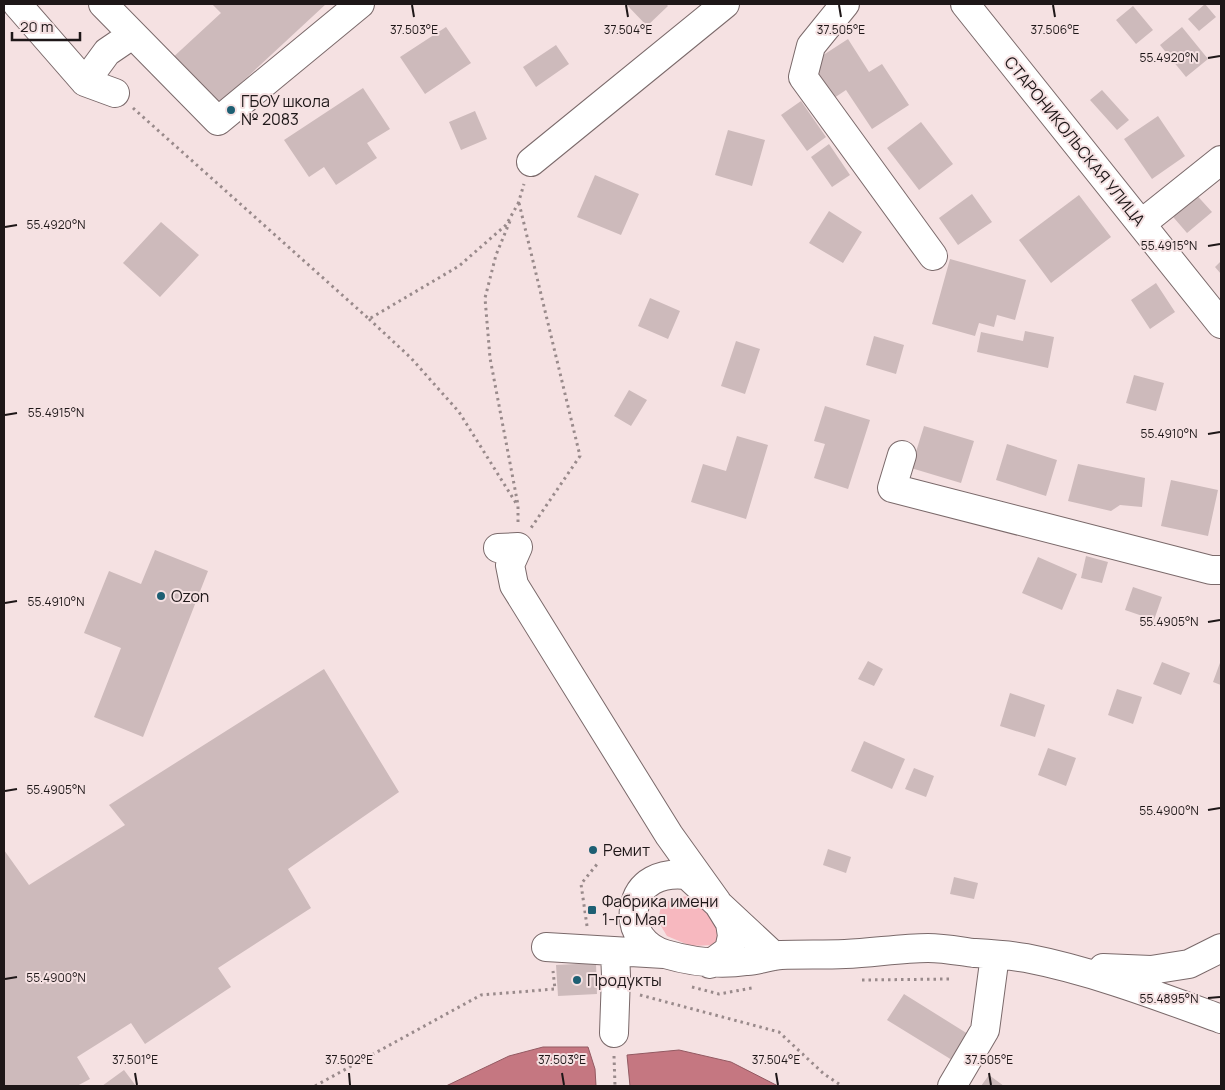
<svg xmlns="http://www.w3.org/2000/svg" width="1225" height="1090" font-family="Manrope,sans-serif">
<rect width="100%" height="100%" fill="#f5e1e2"/>
<!-- green -->
<path fill="#f7b8bf" d="M689,896L720,925L719,942L714,945L691,946L667,936L658,921L661,906L673,898Z"/>
<!-- water -->
<path fill="#c57781" stroke="#935a62" d="M543,1047H588L595,1069L596,1086H446L509,1056Z
M679,1050L731,1062L778,1086H630L627,1055Z"/>
<!-- building -->
<path fill="#cdbabb" d="M212,4H326L214,108L169,61L221,13Z
M626,4H666L668,6L647,26Z
M1205,4L1216,17L1199,31L1188,19Z
M1133,6L1153,30L1136,44L1116,20Z
M446,27L471,63L425,94L400,57Z
M1182,27L1208,59L1186,77L1160,45Z
M848,39L869,72L882,64L909,105L872,129L846,90L834,98L811,63Z
M556,45L569,64L536,87L523,67Z
M363,88L390,129L367,143L377,158L336,185L324,167L309,177L284,140Z
M1102,90L1129,120L1117,130L1090,100Z
M801,101L826,137L807,151L781,115Z
M475,111L487,139L461,150L449,122Z
M1158,116L1185,156L1152,179L1124,139Z
M921,122L953,164L919,190L887,148Z
M728,130L765,140L752,186L715,175Z
M829,144L850,175L832,187L811,157Z
M595,175L639,194L621,235L577,217Z
M1192,190L1212,212L1187,233L1168,211Z
M972,194L992,222L958,245L939,218Z
M1079,195L1111,237L1051,283L1019,240Z
M829,211L862,232L843,263L809,243Z
M161,222L199,255L160,297L123,263Z
M950,259L1026,280L1015,320L997,315L994,327L979,323L975,336L932,324Z
M1221,261V274L1215,267Z
M1156,283L1175,312L1150,329L1131,300Z
M650,298L680,311L668,339L638,326Z
M1025,331L1054,337L1048,368L977,352L981,332L1023,341Z
M874,336L904,345L896,374L866,365Z
M736,341L760,349L745,394L721,386Z
M1134,375L1164,383L1156,411L1126,403Z
M629,390L647,400L631,426L614,416Z
M825,406L870,420L848,489L814,478L825,444L814,441Z
M924,426L974,441L961,483L911,468Z
M737,436L768,445L746,519L691,502L703,464L726,471Z
M1007,444L1057,460L1046,496L996,480Z
M1078,464L1145,478L1142,507L1120,505L1111,511L1068,501Z
M1171,480L1218,490L1208,536L1161,526Z
M155,550L208,571L143,737L94,717L121,648L84,633L109,571L141,584Z
M1086,556L1108,562L1102,583L1081,578Z
M1038,557L1077,574L1062,610L1022,593Z
M1133,587L1162,597L1154,620L1125,610Z
M1221,660V685L1213,682Z
M868,661L883,669L874,686L858,679Z
M1162,662L1190,673L1181,695L1153,684Z
M324,669L399,792L288,869L311,908L218,968L231,987L145,1044L131,1023L77,1057L90,1079L77,1086H4V850L29,885L125,825L109,805Z
M1117,689L1142,697L1133,724L1108,715Z
M1010,693L1045,705L1035,737L1000,726Z
M864,741L905,759L892,789L851,771Z
M1048,748L1076,758L1066,786L1038,775Z
M914,768L934,776L926,797L905,789Z
M828,849L851,857L846,873L823,865Z
M954,877L978,883L974,899L950,894Z
M596,963L597,994L558,996L556,965Z
M904,994L968,1034L952,1060L887,1020Z
M124,1070L136,1086H102Z
M989,1075L1004,1086H981Z"/>
<g fill="none" stroke-linecap="round" stroke-linejoin="round">
<!-- minor casing -->
<g stroke="#7a696a" stroke-width="30">
<path id="minor" d="M17,4L85,82L115,93
M103,4L218,121L360,4
M845,4L811,46L803,77L933,256
M965,4L1221,324
M85,82L107,52L132,35
M531,162L725,4
M1141,224L1221,160
M902,455L892,488L1211,570H1221
M498,548L518,547L510,565L514,585L669,835L717,902L730,923L732,936L729,950L710,964
M546,947L664,954
M774,956L687,875C662,872 638,881 634,909C631,931 645,948 665,954C692,962 720,965 747,961C759,960 770,956 781,955C802,954 824,955 845,954C873,953 901,948 928,948C943,948 959,951 974,953C991,954 1009,955 1026,958C1093,971 1158,996 1221,1019
M1103,968L1151,970L1189,964L1221,948
M614,1033L616,976L615,952
M952,1086L985,1030L995,955"/>
</g>
<!-- path -->
<path stroke="#998a8b" stroke-width="3" stroke-dasharray="2.5 4" stroke-linecap="butt" d="M133,108L369,319L459,266L506,225L519,202
M519,203L580,456L531,528
M518,204L524,184
M510,221L496,255L485,298L490,358L518,505V523
M369,319L411,358L459,412L516,503
M587,926L581,884L598,863
M862,980L951,979
M692,987L719,994L752,988
M640,995L779,1032L824,1074L842,1086
M614,1056L615,1086
M315,1086L481,995L555,989L553,971"/>
<!-- minor -->
<use href="#minor" stroke="#fff" stroke-width="28"/>
</g>
<!-- ticks -->
<path fill="none" stroke="#1e1718" stroke-width="2" d="M412,5L414,17M626,5L628,17M839,5L841,17M1053,5L1055,17M1208,58L1220,56M5,227L17,225M1208,246L1220,244M5,415L17,413M1208,434L1220,432M5,603L17,601M1208,622L1220,620M5,791L17,789M1208,810L1220,808M5,979L17,977M1208,998L1220,997M135,1073L137,1085M349,1073L350,1085M562,1073L564,1085M776,1073L778,1085M989,1073L991,1085"/>
<!-- markers -->
<g fill="#1d5f73" stroke="#f5e1e2" stroke-width="2">
<circle cx="231" cy="110" r="5"/>
<circle cx="161" cy="596" r="5"/>
<circle cx="593" cy="850" r="5"/>
<rect x="587" y="905" width="10" height="10" rx="2.5"/>
<circle cx="577" cy="980" r="5"/>
</g>
<g text-anchor="middle" dominant-baseline="central" stroke-width="4" stroke-linejoin="round" paint-order="stroke">
<!-- poi labels -->
<g font-size="16" fill="#1e1718" stroke="#f5e1e2" text-anchor="start">
<text x="241" y="101">ГБОУ школа<tspan x="241" dy="18">№ 2083</tspan></text>
<text x="171" y="596">Ozon</text>
<text x="603" y="850">Ремит</text>
<text x="602" y="901">Фабрика имени<tspan x="602" dy="18">1-го Мая</tspan></text>
<text x="587" y="980">Продукты</text>
</g>
<!-- street labels -->
<g font-size="16" fill="#1e1718" stroke="#f5e1e2">
<text transform="translate(1075 141) rotate(51)">СТАРОНИКОЛЬСКАЯ УЛИЦА</text>
</g>
</g>
<g font-size="12" text-anchor="middle" fill="#1e1718" stroke="#f5e1e2" stroke-width="4" stroke-linejoin="round" paint-order="stroke">
<text x="414" y="34">37.503°E</text>
<text x="628" y="34">37.504°E</text>
<text x="841" y="34">37.505°E</text>
<text x="1055" y="34">37.506°E</text>
<text x="1169" y="62">55.4920°N</text>
<text x="56" y="229">55.4920°N</text>
<text x="1169" y="250">55.4915°N</text>
<text x="56" y="417">55.4915°N</text>
<text x="1169" y="438">55.4910°N</text>
<text x="56" y="606">55.4910°N</text>
<text x="1169" y="626">55.4905°N</text>
<text x="56" y="794">55.4905°N</text>
<text x="1169" y="815">55.4900°N</text>
<text x="56" y="982">55.4900°N</text>
<text x="1169" y="1003">55.4895°N</text>
<text x="135" y="1064">37.501°E</text>
<text x="349" y="1064">37.502°E</text>
<text x="562" y="1064">37.503°E</text>
<text x="776" y="1064">37.504°E</text>
<text x="989" y="1064">37.505°E</text>
</g>
<!-- border -->
<rect width="1225" height="1090" fill="none" stroke="#1e1718" stroke-width="10"/>
<!-- scale -->
<path d="M12 32v8h68v-8" fill="none" stroke="#1e1718" stroke-width="2.5"/>
<text x="20" y="32" font-size="15" fill="#1e1718" stroke="#f5e1e2" stroke-width="4" paint-order="stroke">20 m</text>
</svg>
